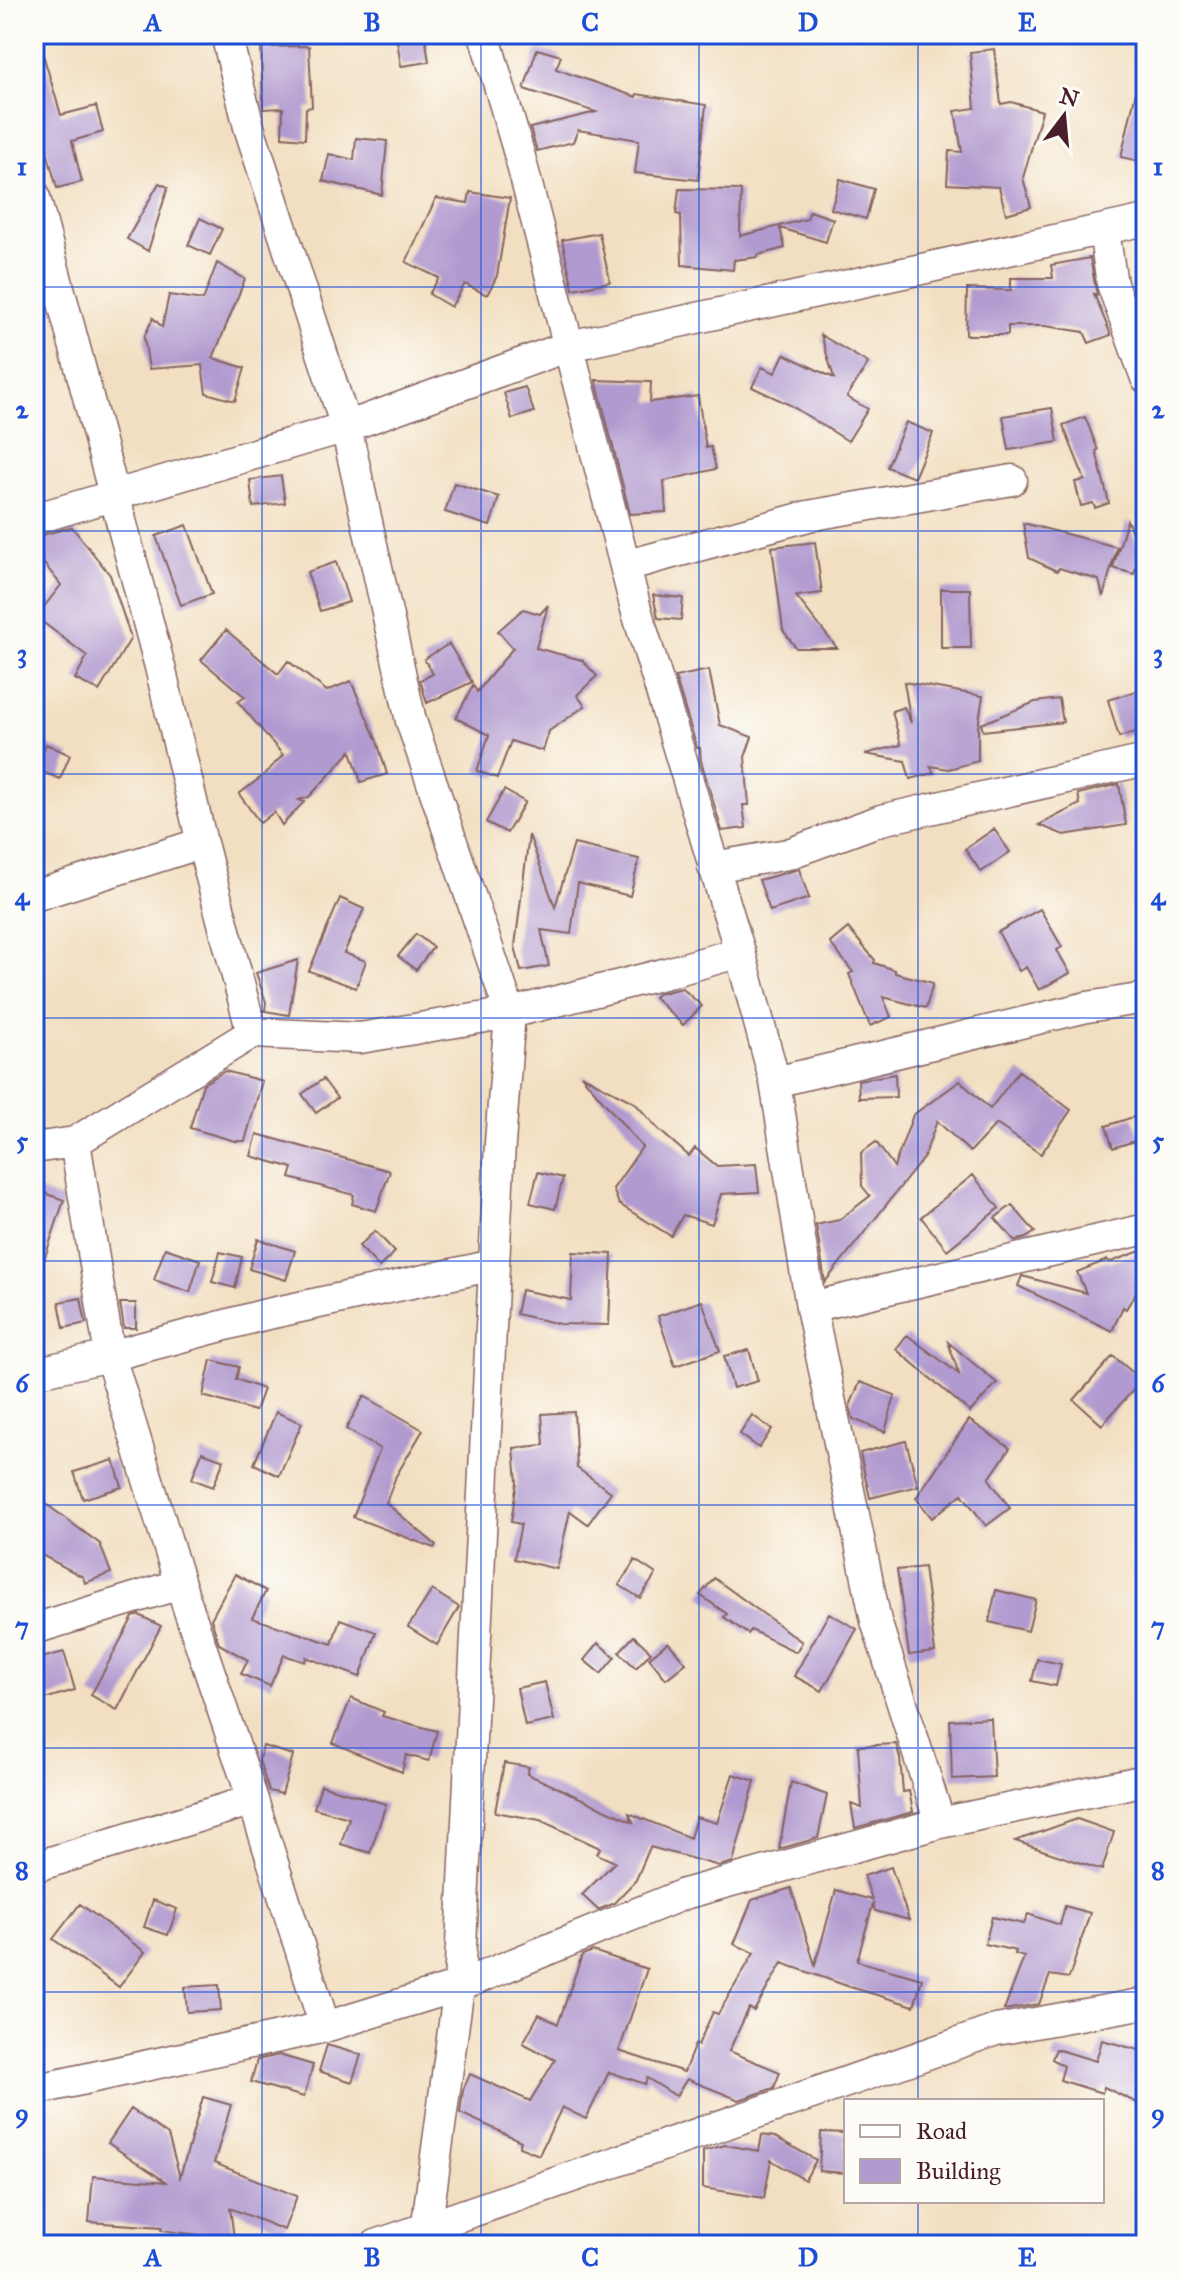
<svg xmlns="http://www.w3.org/2000/svg" width="1180" height="2279" font-family="'IM FELL Great Primer',serif">
<rect width="100%" height="100%" fill="#fdfcf7"/>
<filter id="ink" filterUnits="userSpaceOnUse"><feTurbulence type="fractalNoise" baseFrequency=".0125" numOctaves="2"/><feDisplacementMap in="SourceGraphic" scale="16" xChannelSelector="R" yChannelSelector="G"/><feConvolveMatrix kernelMatrix="1 2 1 2 8 2 1 2 1" color-interpolation-filters="sRGB"/></filter>
<filter id="wash" filterUnits="userSpaceOnUse"><feTurbulence type="fractalNoise" baseFrequency=".006" numOctaves="4" result="noise"/><feDisplacementMap in="SourceGraphic" scale="32" xChannelSelector="R" yChannelSelector="G"/><feGaussianBlur stdDeviation="1.8" result="paint"/><feColorMatrix in="noise" values="0 0 0 0 0 0 0 0 0 0 0 0 0 0 0 0 0 1.4 0 .05"/><feComposite in="paint" operator="in"/></filter>
<g filter="url(#wash)">
<rect width="100%" height="100%" fill="#f2dfc1"/>
<g id="blocks">
<!-- building -->
<path fill="#b19acf" d="M396,34H425L429,62L401,66Z
M40,44L61,115L96,106L103,132L72,141L82,182L57,188L46,148L38,150L34,138V45Z
M309,46L312,107L306,108L305,139L282,137L283,108L263,109L261,47Z
M537,49L561,56L556,69L636,97L637,94L706,105L698,180L635,173L639,140L578,130L573,142L537,151L530,128L596,112L524,89Z
M994,49L1001,104L1011,102L1042,111L1023,178L1031,207L1006,214L999,187L947,184L949,151L962,152L955,111L975,108L970,52Z
M1137,87L1146,88V149L1143,162L1121,157Z
M356,138L387,141L382,195L323,181L329,154L354,160Z
M840,179L874,189L866,219L831,209Z
M159,183L168,187L148,251L127,239Z
M679,189L741,190L740,236L807,219L810,211L833,219L826,242L780,228L785,248L758,255V257L734,260L733,270L682,265L681,215L676,214Z
M470,192L510,198L497,276L487,295L465,284L451,307L429,294L439,278L406,262L436,198L468,203Z
M200,218L222,229L210,255L188,245Z
M599,233L610,282L573,289L562,240Z
M1090,258L1097,295L1094,294L1111,335L1089,343L1084,332L1045,326H1008V335H966L967,289L1011,290V278H1053L1051,265Z
M217,263L245,279L213,358L245,368L235,401L206,393L202,365L149,369L144,337L153,318L162,327L169,295L203,300Z
M821,335L868,363L847,397L868,409L848,441L788,404L752,387L762,367L775,373L784,354L834,378Z
M596,380L651,382L650,402L698,396L706,448L711,447L716,469L664,481L666,512L630,514Z
M525,387L534,412L512,419L504,393Z
M1052,408L1058,442L1009,450L1003,416Z
M1085,417L1098,450L1096,451L1109,503L1095,508L1093,503L1081,506L1075,482L1085,480L1063,425Z
M906,422L933,433L914,478L887,467Z
M281,476L285,503L253,507L250,480Z
M454,483L499,497L490,526L445,512Z
M1127,520L1140,552L1134,574L1113,568Z
M1023,523L1117,547L1103,597L1099,580L1059,568L1057,571L1029,558Z
M187,525L212,594L181,605L156,536Z
M72,527L110,575L131,638L99,691L75,679L87,656L36,617L61,585L34,551V546L42,535Z
M815,542L822,593L796,596L837,648H796L783,630L772,547Z
M336,562L349,602L320,611L307,572Z
M941,589H970L971,648H941Z
M653,595L683,598L681,620L658,618Z
M548,605L536,648L582,660L597,676L577,695L585,706L549,731L543,751L511,741L497,778L477,771L489,735L456,718L473,685L477,692L513,648L498,631L523,609L540,614Z
M226,630L278,674L288,661L327,691L351,681L377,741L387,774L361,782L351,751L309,797L299,800L304,802L282,825L274,812L260,823L239,794L264,775L283,755L238,702L245,697L201,660Z
M449,644L472,682L427,703L420,680L433,674L424,659Z
M709,670L720,725L752,737L745,757L749,805H743L746,828L722,831L701,761L700,748H697L675,677Z
M904,682L983,696L978,727V761L949,769L930,766L934,773L910,779L905,761L865,754L901,745L892,711L904,707L911,723Z
M1146,688V729L1119,737L1108,700Z
M1059,699L1063,722L983,731L981,724L1035,702Z
M46,744L70,755L60,779L36,769Z
M1119,784L1126,825L1064,835L1039,825L1080,804L1078,794Z
M504,790L525,802L507,833L486,822Z
M994,829L1010,852L981,872L965,849Z
M529,835L555,907L574,844L639,859L630,896L578,883L571,934L541,930L549,966L521,971L515,946Z
M799,869L809,898L770,911L759,880Z
M340,898L364,909L344,953L366,961L356,988L309,971Z
M1040,909L1062,947L1057,950L1070,973L1039,990L1026,967L1019,971L998,932Z
M848,928L875,960L874,963L895,970V973L933,983L926,1008L883,997L891,1017L870,1026L849,974L853,972L830,943Z
M416,934L433,947L416,970L398,956Z
M298,960L289,1015L265,1011L266,1002L256,973Z
M682,988L702,1006L683,1025L654,997L657,994Z
M225,1071L262,1081L245,1141H235L190,1128L203,1084Z
M1019,1071L1071,1110L1041,1154L996,1124L970,1152L937,1121L924,1157L825,1282L816,1225L839,1220L870,1196L862,1186L861,1153L876,1142L894,1167L913,1115L960,1081L990,1109Z
M895,1074L896,1097L859,1098L858,1080Z
M581,1075L635,1103L658,1129L689,1156L695,1148L717,1166L756,1164L759,1192L721,1194L712,1224L683,1215L671,1236L619,1204L613,1189L642,1147Z
M323,1079L337,1098L316,1113L302,1094Z
M1133,1117L1141,1139L1113,1148L1106,1126Z
M257,1134L390,1171L376,1211L352,1204L354,1195L290,1178L293,1168L251,1156Z
M538,1172L563,1178L555,1209L530,1203Z
M973,1175L999,1208L947,1250L921,1217Z
M34,1189L64,1200L38,1278H34Z
M1012,1205L1035,1232L1026,1238L1015,1241L995,1218Z
M375,1231L395,1252L379,1267L359,1246Z
M258,1239L295,1251L286,1280L249,1269Z
M165,1248L200,1260L190,1292L154,1280Z
M1146,1249V1275L1126,1309L1123,1307L1112,1331L1018,1286L1022,1276L1086,1293L1077,1272L1107,1260L1111,1262Z
M220,1252L242,1257L235,1288L212,1282Z
M573,1252L612,1254L609,1325L560,1324L516,1314L521,1290L571,1300Z
M81,1298L86,1323L64,1328L59,1302Z
M702,1301L720,1351L675,1366L658,1316Z
M120,1303H136V1328H124Z
M907,1335L959,1374L948,1342L997,1383L970,1412L896,1349Z
M749,1350L758,1381L733,1388L724,1356Z
M1113,1356L1142,1380L1102,1425L1074,1400Z
M211,1360L239,1367L236,1379L263,1389L255,1411L203,1396Z
M860,1382L895,1395L885,1432L853,1419L850,1406Z
M364,1396L423,1430L396,1476L386,1503L436,1545L434,1548L353,1517L380,1449L346,1429Z
M276,1412L302,1423L279,1476L254,1464Z
M574,1412L577,1468L611,1492L588,1524L570,1511L557,1569L514,1559L521,1524L511,1522L517,1482L514,1448L544,1445L542,1414Z
M752,1415L772,1429L759,1448L740,1434Z
M969,1420L1010,1448L989,1479L1010,1508L986,1526L962,1494L932,1518L916,1498Z
M906,1441L918,1486L870,1498L860,1453Z
M202,1452L224,1460L213,1487L192,1479Z
M114,1460L122,1487L83,1499L74,1472Z
M34,1495L100,1544L111,1573L85,1583L83,1577L34,1551Z
M635,1560L656,1574L640,1598L619,1585Z
M924,1567L935,1652L909,1655L897,1570Z
M235,1574L266,1591L252,1618L332,1644L340,1619L376,1632L360,1677L306,1657L305,1662L284,1655L270,1686L241,1674L248,1660L219,1644L211,1619Z
M714,1578L802,1642L796,1652L751,1630L748,1634L724,1617L727,1614L700,1595Z
M432,1590L459,1607L437,1645L408,1627Z
M996,1590L1036,1600L1028,1631L989,1622Z
M829,1613L857,1629L822,1691L794,1676Z
M139,1615L161,1626L117,1710L91,1695L133,1617Z
M634,1636L651,1652L636,1668L619,1652Z
M668,1642L686,1663L666,1679L649,1658Z
M598,1643L615,1657L601,1674L584,1660Z
M64,1652L75,1690L34,1702V1660Z
M1037,1659L1061,1664L1056,1686L1032,1681Z
M545,1682L554,1720L525,1726L517,1688Z
M351,1698L384,1712L382,1716L437,1731L429,1761L406,1755L402,1772L333,1743Z
M991,1718L994,1777L952,1779L950,1720Z
M896,1744L900,1758L903,1792L909,1791L913,1812L855,1828L851,1804L862,1808L858,1746Z
M263,1746L293,1755L282,1794L269,1791L259,1760Z
M504,1763L529,1767L527,1774L633,1822L629,1813L690,1838L696,1817L717,1823L733,1774L755,1781L733,1862L719,1866L650,1847L636,1880L614,1903L598,1910L582,1895L615,1862L597,1854L600,1848L540,1820L495,1812Z
M791,1782L827,1795L818,1838L779,1849Z
M321,1785L386,1804L370,1853L341,1844L349,1818L314,1808Z
M1077,1819L1114,1832L1102,1870L1015,1841Z
M891,1867L909,1920L875,1911L873,1904L857,1961L922,1979L914,2006L850,1987L782,1963L754,2011L749,2008L729,2051L780,2072L774,2088L739,2100L687,2079L676,2096L647,2078L645,2084L609,2072L586,2119L562,2107L539,2155L519,2147L521,2141L460,2113L463,2090L470,2074L530,2101L555,2060L523,2043L539,2014L558,2024L582,1955L593,1951L647,1969L619,2051L684,2072L695,2044L698,2045L713,2012L718,2014L754,1953L734,1944L752,1900L791,1888L815,1965L836,1890L872,1900L864,1876Z
M153,1900L177,1909L168,1935L144,1927Z
M80,1904L145,1952L119,1987L53,1939Z
M1065,1906L1090,1913L1069,1978L1050,1975L1039,2004L1004,2010L1024,1957L1015,1954L1016,1951L985,1944L992,1917L1024,1924L1028,1914L1060,1925Z
M219,1985L221,2010L187,2012L185,1987Z
M1102,2040L1146,2052V2065L1137,2103L1104,2087L1102,2093L1060,2080L1064,2066L1052,2059L1056,2049L1096,2061Z
M327,2045L361,2055L352,2082L319,2071Z
M279,2055L313,2065L304,2097L251,2082L257,2060Z
M203,2097L231,2105L214,2163L297,2196L284,2230L230,2208L235,2245H200L198,2235L161,2230L162,2227L89,2222L93,2176L166,2182L108,2143L131,2109L168,2135L180,2177Z
M821,2132L846,2133V2173L819,2171Z
M762,2135L775,2137L816,2160L805,2180L771,2160L764,2198L703,2188V2151L725,2145L759,2151Z"/>
</g>
</g>
<g filter="url(#ink)">
<use href="#blocks" fill-opacity="0" stroke="#856260" stroke-width="2"/>
<g fill="none" stroke-linecap="round" stroke-linejoin="round">
<!-- minor casing -->
<g stroke="#856260" stroke-width="33">
<path id="minor" d="M484,34L520,157L636,609L740,952L775,1082L811,1307L876,1621L940,1823
M34,194L160,667L202,843L252,1033
M1104,231L1112,284L1146,378
M34,519L346,427L569,346L1146,220
M625,566L808,516L1012,480
M713,867L788,854L881,820L1146,760
M34,896L202,843
M775,1082L1087,1007L1146,998
M75,1142L110,1356L180,1584L253,1800L325,2027
M34,1148L75,1142L252,1033L360,1038L510,1013L411,721L346,427L249,127L226,34
M811,1307L1146,1229
M34,1373L110,1356L263,1315L494,1265
M34,1629L180,1584
M34,1867L253,1800
M34,2090L325,2027L459,1986L684,1894L940,1823L1146,1780
M376,2245L996,2030L1146,2003
M424,2245L459,1986L500,1143L510,1013L667,973L740,952"/>
</g>
<!-- minor -->
<use href="#minor" stroke="#fff" stroke-width="30"/>
</g>
</g>
<!-- grid -->
<path fill="none" stroke="#1d4ed8" stroke-width="2" stroke-opacity="0.55" d="M262,34V2245M481,34V2245M699,34V2245M918,34V2101M34,287H1146M34,531H1146M34,774H1146M34,1018H1146M34,1261H1146M34,1505H1146M34,1748H1146M34,1992H1146M918,2201V2245"/>
<!-- margin -->
<rect width="1180" height="2279" fill="none" stroke="#fdfcf7" stroke-width="88"/>
<!-- legend -->
<rect x="844" y="2099" width="260" height="104" fill="#fdfcf7" stroke="#b5a4a5" stroke-width="2"/>
<rect x="860" y="2125" width="40" height="12" fill="#ffffff" stroke="#b5a4a5" stroke-width="2"/>
<text x="916" y="2139" font-size="24" fill="#4a1f2b">Road</text>
<rect x="860" y="2159" width="40" height="24" fill="#b19acf" stroke="#b5a4a5" stroke-width="2"/>
<text x="916" y="2179" font-size="24" fill="#4a1f2b">Building</text>
<!-- north arrow -->
<g transform="translate(1064 116) rotate(16)" stroke="#fdfcf7" stroke-width="6" paint-order="stroke">
<path d="M0-6L14 30L0 20L-14 30Z" fill="#4a1f2b"/>
<text y="-12" font-size="22" font-weight="bold" text-anchor="middle" fill="#4a1f2b">N</text>
</g>
<rect x="44" y="44" width="1092" height="2191" fill="none" stroke="#1d4ed8" stroke-width="3"/>
<g font-size="26" text-anchor="middle" font-weight="bold" fill="#1d4ed8">
<text x="153" y="31">A</text>
<text x="372" y="31">B</text>
<text x="590" y="31">C</text>
<text x="808" y="31">D</text>
<text x="1027" y="31">E</text>
<text x="22" y="175">1</text>
<text x="1158" y="175">1</text>
<text x="22" y="418">2</text>
<text x="1158" y="418">2</text>
<text x="22" y="662">3</text>
<text x="1158" y="662">3</text>
<text x="22" y="905">4</text>
<text x="1158" y="905">4</text>
<text x="22" y="1149">5</text>
<text x="1158" y="1149">5</text>
<text x="22" y="1392">6</text>
<text x="1158" y="1392">6</text>
<text x="22" y="1635">7</text>
<text x="1158" y="1635">7</text>
<text x="22" y="1879">8</text>
<text x="1158" y="1879">8</text>
<text x="22" y="2122">9</text>
<text x="1158" y="2122">9</text>
<text x="153" y="2266">A</text>
<text x="372" y="2266">B</text>
<text x="590" y="2266">C</text>
<text x="808" y="2266">D</text>
<text x="1027" y="2266">E</text>
</g>
</svg>
